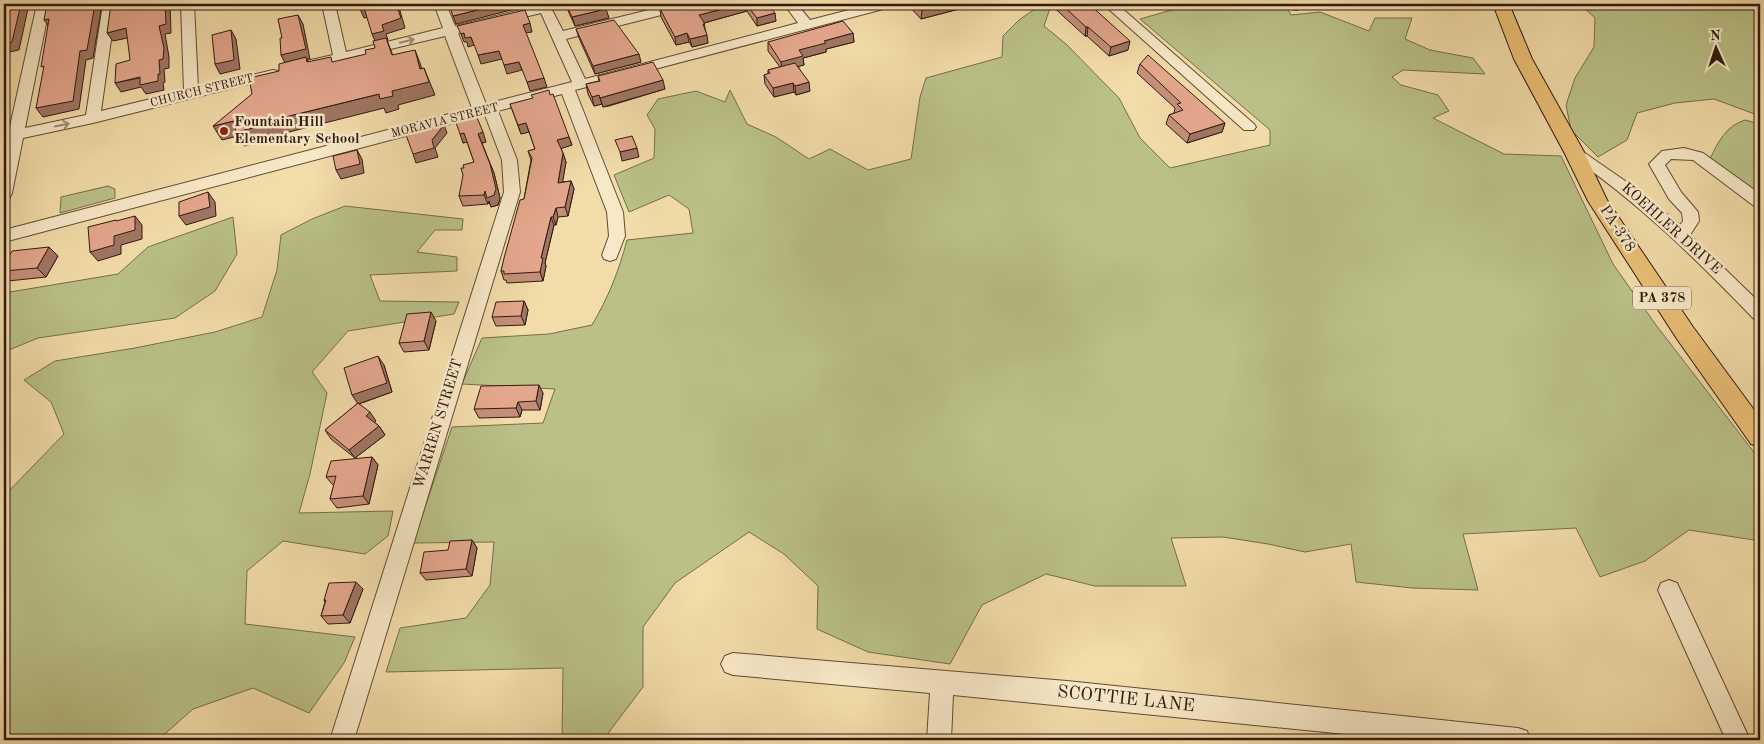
<svg xmlns="http://www.w3.org/2000/svg" width="1764" height="744" font-family="'Old Standard TT',serif">
<rect width="100%" height="100%" fill="#f2dca9"/>
<filter id="stains"><feTurbulence type="fractalNoise" baseFrequency=".004" numOctaves="4"/><feColorMatrix values="0 0 0 0 .2 0 0 0 0 .09 0 0 0 0 .02 0 0 0 .5 -.17"/></filter>
<radialGradient id="worn" r=".72"><stop offset=".6" stop-color="#630" stop-opacity="0"/><stop offset="1" stop-color="#630" stop-opacity=".3"/></radialGradient>
<!-- green -->
<path fill="#bac088" stroke="#766d4c" d="M1042,4L1051,5L1044,26L1066,44L1119,98L1140,138L1170,168L1270,145V130L1140,19L1193,4H1285L1291,15L1320,12L1369,31L1375,18H1412L1405,39L1430,50L1473,58L1485,74L1403,70L1392,77L1401,85L1438,95L1449,111L1433,118L1504,154L1561,156L1613,264L1656,325L1760,460V545L1754,540L1689,530L1645,561L1600,577L1576,528L1463,534L1478,590L1412,588L1356,582L1351,544L1305,552L1268,544L1223,537L1171,538L1186,586H1095L1046,574L982,605L950,664L868,652L817,629L818,586L784,554L749,532L675,583L643,627V687L603,740H562L563,668L386,672L400,628L466,618L490,585L494,542L413,543L452,427L543,423L555,389L462,384L482,338L549,334L592,325C608,298 619,271 627,240L693,233L689,209L669,195L629,212L614,175L654,158L655,129L647,115L658,99L696,91L725,102L730,90L747,124L776,137L809,159L830,149L868,170L911,159L920,97L926,78L1002,57L1003,36L1019,20Z
M1580,4H1760V116L1714,99L1675,103L1637,113L1627,140L1598,157L1571,130L1566,105L1575,78L1594,47L1595,18Z
M1745,120L1760,124V195L1710,159C1718,142 1726,126 1745,120Z
M108,186L115,189V198L60,213L61,197Z
M345,206L463,219L462,230H435L417,252L457,257V271L370,275L380,301L459,302L454,314L348,331L312,372L327,393L310,474L299,513L393,511L388,536L365,554L283,541L247,571L245,624L355,637L344,663L309,713L253,688L193,709L158,740H4V496L64,434L51,402L24,380L55,361L135,348L215,332L262,317L277,270L281,235L312,219Z
M233,217L237,254L215,291L175,318L38,338L4,352V293L118,274L148,247Z"/>
<g fill="none" stroke-linecap="round" stroke-linejoin="round">
<!-- minor casing -->
<g stroke="#614a36" stroke-width="2">
<path id="minor" d="M37,4H50L25,128L86,115L103,4H116L101,111L184,91L181,4H194L198,88L273,70L278,71L280,74L278,77L273,78L93,123L23,138L12,193L10,197L4,198V157L7,141L4,142V132L9,131Z
M322,4H335L346,52L443,28L434,4H446L455,26L537,6V4H549L563,31L673,4H695L693,7L566,39L585,79L798,23L784,4H797L810,20L872,4H893L891,7L575,90L623,212L625,236L616,259L610,261L604,259L602,255L609,236L607,212L562,94L498,111L517,160L520,192L354,740H330L504,192L502,160L485,115L4,242V230L472,108L445,36L307,69L302,68L300,65L302,62L333,55ZM541,13L572,82L486,104L458,33Z
M1103,4H1117L1254,124L1256,127L1254,130H1244Z
M1292,4H1307L1297,10L1292,9L1290,6Z
M1574,147L1579,149L1631,185L1680,225L1683,221L1682,213L1669,199L1649,164L1662,151L1684,148L1703,153L1760,194V207L1754,206L1693,160L1671,159L1665,165L1681,192L1698,212L1699,221L1690,235L1760,303V321L1754,319C1696,259 1638,202 1569,155L1566,152L1569,149Z
M1669,580L1677,583L1750,740H1726L1658,590L1661,583Z
M733,653L1067,681L1518,728L1527,731L1530,740H1405L953,695L951,740H927L930,693L733,675L725,672L721,664L725,656Z"/>
</g>
<!-- major casing -->
<g stroke="#311a10" stroke-width="2">
<path id="major" d="M1493,4H1509L1532,59L1584,152L1607,200L1693,327L1760,418V447L1751,444L1677,339L1588,201L1564,152L1514,59Z"/>
</g>
<!-- minor -->
<use href="#minor" fill="#f7e8c7" fill-rule="evenodd"/>
<!-- major -->
<use href="#major" fill="#e9be74" fill-rule="evenodd"/>
</g>
<!-- wall -->
<path fill="#c49079" stroke="#311a10" d="M565,4H603L609,18L575,26Z
M679,4H768L776,21L757,26L747,11L704,23L708,43L692,47L689,42L676,45L661,17L660,9Z
M907,4H978L921,19Z
M1050,4H1089L1128,50L1109,56L1087,36H1085Z
M1340,4H1357L1351,9Z
M576,29L641,62L595,74L579,38Z
M853,33L854,42L826,49V52L803,58L804,65L798,66L810,91L796,95L794,92L774,97L765,84L764,75L768,74V70L780,67L768,51V42Z
M1140,64L1225,123L1222,132L1187,143L1166,124L1169,115L1174,113L1175,108L1137,73Z
M598,76L665,89L609,106L603,107L602,104L594,106L588,94L586,84L599,81Z
M510,104L569,137L572,145L561,148L566,162L562,182L571,181L574,189L568,216L558,217L556,225H554L545,263L546,266L543,281L507,283L506,280H504L501,271L524,199L531,160L528,151L535,149L529,132L521,134Z
M471,116L486,142L482,143L494,173L500,198L498,205L491,207L489,201L488,204L463,206L459,196L474,162L467,142L463,143L459,119Z
M58,256L46,277L8,281L4,276V265Z
M524,301L528,310L525,325L496,326L492,317Z
M436,321L429,350L404,352L399,343Z
M384,365L392,392L359,404L376,421L374,422L379,426L385,435L355,458L331,439L325,430L357,404Z
M543,393L540,410H522L520,417L479,418L474,409Z
M372,457L378,465L369,504L337,508L330,499L334,485H333L326,477Z
M472,540L477,548L472,576L426,580L420,573L448,550Z
M363,589L350,623L328,624L321,616L325,602L324,600Z"/>
<!-- shaded-wall -->
<path fill="#a07563" stroke="#311a10" d="M21,4H29L19,50L4,53V44Z
M95,4H102L93,58L86,60L79,109L43,117L36,108L80,51Z
M165,4H170L171,33L165,34L169,57V68L164,69L165,82L163,83L164,90L146,94L141,87L121,92L115,83L158,74L159,26Z
M396,4H398L405,28L386,34L388,40H387L398,69L376,43L372,34L382,25Z
M502,4H526L522,5L523,7L456,24L453,16Z
M743,4H746L747,11L700,24L699,15Z
M822,4H839L822,8Z
M945,4H978L921,19L922,10Z
M1353,4H1357L1351,9Z
M364,8L368,17L364,18L360,9Z
M606,9L609,18L575,26L572,17Z
M775,13L776,21L757,26V18Z
M298,15L303,24L310,59H307L313,71L286,65L281,55Z
M49,19L50,28L44,20Z
M530,23L532,32L525,33L523,25Z
M1086,27H1088L1087,36H1085Z
M126,28L132,37L113,41L107,33Z
M231,30L236,39L240,69L220,74L215,64Z
M464,33L471,37L474,45L468,47L467,42H464L461,34Z
M687,33L689,42L676,45L675,37Z
M853,33L854,42L826,49V52L803,58L804,65L782,71L781,62L799,50L824,41Z
M707,35L708,43L692,47L690,39Z
M1130,41L1128,50L1109,56L1111,47Z
M415,50L420,63L426,82L420,69Z
M499,51L502,59L481,64L478,55Z
M639,54L641,62L595,74L593,66Z
M519,62L522,70L507,74L504,65Z
M424,68L435,95L398,105L399,109L386,113L384,108L281,134L282,137L244,146L238,136L222,140L213,126L234,121L273,120L392,91Z
M544,78L547,87L530,91L527,82Z
M663,80L665,89L603,107L600,98Z
M809,82L810,91L796,95L795,86Z
M793,83L794,92L774,97L773,88Z
M599,95L602,104L594,106L592,97Z
M526,123L529,132L521,134L518,125Z
M1225,123L1222,132L1187,143L1190,134Z
M444,125L447,133L435,148L438,157L416,163L413,154L432,140Z
M483,132L486,142L482,143L478,134Z
M464,133L468,142L463,143L460,134Z
M569,137L572,145L560,149L557,140Z
M637,148L639,157L622,161L620,152Z
M357,150L362,159L364,173L341,179L336,170Z
M563,153L566,162L561,192L558,183Z
M490,164L494,173L500,198L498,205L491,207L489,201L488,204L484,195Z
M571,181L574,189L568,216L565,207Z
M208,192L215,202L216,216L186,225L179,216Z
M556,208L558,217L556,225L553,217Z
M135,216L142,225V239L121,245V254L98,261L90,252L114,236Z
M551,217L554,225L545,263L546,266L543,281L540,272L541,258Z
M49,247L58,256L46,277L37,268Z
M524,301L528,310L525,325L521,316Z
M431,312L436,321L429,350L424,341Z
M378,356L384,365L392,392L358,404L352,395Z
M539,385L543,393L540,410L536,401Z
M518,402L522,410L520,417L516,408Z
M370,412L376,421L372,425L366,416Z
M379,426L385,435L355,458L349,450Z
M372,457L378,465L369,504L363,496Z
M472,540L477,548L472,576L466,569Z
M356,582L363,589L350,623L343,615Z
M200,735L207,740H200Z"/>
<!-- building -->
<path fill="#e4a78d" stroke="#311a10" d="M4,4H21L12,42L4,44Z
M47,4H95L87,50L80,51L73,101L36,108L44,66L41,67L49,19L44,20Z
M111,4H165L166,24L159,26L164,48L163,59L159,60L160,74H158V81L140,85V77L115,83L116,64L130,60L126,28L107,33Z
M358,4H396L401,18L382,25L384,31L372,34L364,8L360,9Z
M449,4H502L453,16Z
M566,4H603L606,9L572,17Z
M679,4H743L699,15L705,24H703L707,35L690,39L687,33L675,37L660,9Z
M746,4H768L775,13L757,18Z
M916,4H945L922,10Z
M1061,4H1089L1130,41L1111,47L1088,27H1086Z
M525,10L530,23L523,25L544,78L527,82L519,62L504,65L499,51L478,55L471,37L465,38L464,33L461,34L457,26Z
M298,15L306,49L281,55L280,38H282L278,19Z
M614,20L639,54L593,66L576,29Z
M843,21L853,33L824,41L826,43L799,50L803,56L781,62L768,42Z
M231,30L234,60L215,64L212,35Z
M386,38L392,55L415,50L420,69L424,68L429,82L392,91L393,96L380,99L379,94L273,120L274,123L236,132L234,121L213,126L252,94L249,78L279,71V64L306,57L307,62L331,57L332,62L366,54L365,50L375,48L373,41Z
M1148,55L1225,123L1190,134L1169,115L1183,110L1177,104L1181,103L1140,64Z
M653,62L663,80L600,98L599,95L592,97L586,84L600,81L598,76Z
M795,63L809,82L795,86L793,83L773,88L764,75L770,73L768,70Z
M549,90L550,95L553,94L569,137L557,140L563,153L558,183L571,181L565,207L556,208L553,217H551L541,258H543L540,272L504,274V271H501L504,258L520,200L524,199L532,158L528,151L535,149L526,123L518,125L510,104L533,98L531,95Z
M469,110L471,116L476,115L483,132L478,134L490,164L496,189L494,195L487,198L485,191L484,195L459,196L463,175L461,168H464L463,165L474,162L464,133L460,134L455,120L459,119L457,113Z
M444,125L432,140L434,148L413,154L406,135Z
M632,136L637,148L620,152L615,140Z
M357,150L360,164L336,170L333,156Z
M208,192L210,207L179,216V202Z
M135,216V230L114,236V245L90,252L88,227L116,220V221Z
M49,247L37,268L4,271V265L12,251Z
M524,301L521,316L492,317L496,302Z
M431,312L424,341L399,343L407,314Z
M378,356L387,383L352,395L344,368Z
M539,385L536,401L518,402L516,408L474,409L481,386Z
M358,403L370,412L366,416L379,426L349,450L325,430Z
M372,457L363,496L330,499L336,476L326,477L331,461Z
M472,540L466,569L420,573L424,552L448,550L450,541Z
M356,582L343,615L321,616L326,600H324L329,583Z
M200,735V740H189Z"/>
<!-- one-way arrows -->
<defs><path id="oneway-shaft" d="M-6 0H5M1.5-3L5.5 0L1.5 3" fill="none" stroke-width="1.6" stroke-linecap="round" stroke-linejoin="round" transform="scale(1.25)"/></defs>
<g stroke="#9e8b75">
<use href="#oneway-shaft" transform="translate(407 41) rotate(-14)"/>
<use href="#oneway-shaft" transform="translate(62 125) rotate(-12)"/>
</g>
<!-- markers -->
<circle fill="#8f2418" stroke="#f7e8c7" stroke-width="2" cx="224" cy="131" r="5"/>
<g text-anchor="middle" dominant-baseline="central" stroke-width="5" stroke-linejoin="round" paint-order="stroke">
<!-- far-street labels -->
<g font-size="12" fill="#311a10" stroke="#f7e8c7">
<text transform="translate(202 91) rotate(-14)">CHURCH STREET</text>
<text transform="translate(445 121) rotate(-14)">MORAVIA STREET</text>
</g>
<!-- shield labels -->
<rect fill="#f7e8c7" stroke="#6c5847" stroke-width="1" x="1633" y="286.5" width="58" height="23" rx="4"/>
<g font-size="14" font-weight="bold" fill="#311a10">
<text x="1662" y="298">PA 378</text>
</g>
<!-- poi labels -->
<g font-size="15" font-weight="bold" fill="#311a10" stroke="#f7e8c7" text-anchor="start">
<text x="234" y="122">Fountain Hill<tspan x="234" dy="17">Elementary School</tspan></text>
</g>
<!-- street labels -->
<g font-size="15" fill="#311a10" stroke="#f7e8c7">
<text transform="translate(1617 229) rotate(57)">PA-378</text>
<text transform="translate(1671 229) rotate(42)">KOEHLER DRIVE</text>
<text transform="translate(439 424) rotate(-73)">WARREN STREET</text>
</g>
<!-- near-street labels -->
<g font-size="18" fill="#311a10" stroke="#f7e8c7">
<text transform="translate(1126 699) rotate(6)">SCOTTIE LANE</text>
</g>
</g>
<!-- margin -->
<rect width="1764" height="744" fill="none" stroke="#f2dca9" stroke-width="20"/>
<rect x="5" y="5" width="1754" height="734" fill="none" stroke="#311a10" stroke-width="2.5"/>
<rect x="10" y="10" width="1744" height="724" fill="none" stroke="#311a10"/>
<!-- north arrow -->
<g transform="translate(1716 48) rotate(357)" stroke="#f7e8c7" stroke-width="4" paint-order="stroke">
<path d="M0-4L9 19L0 12L-9 19Z" fill="#311a10"/>
<text y="-8" font-size="14" font-weight="bold" text-anchor="middle" fill="#311a10">N</text>
</g>
<rect width="100%" height="100%" filter="url(#stains)"/>
<rect width="100%" height="100%" fill="url(#worn)"/>
</svg>
